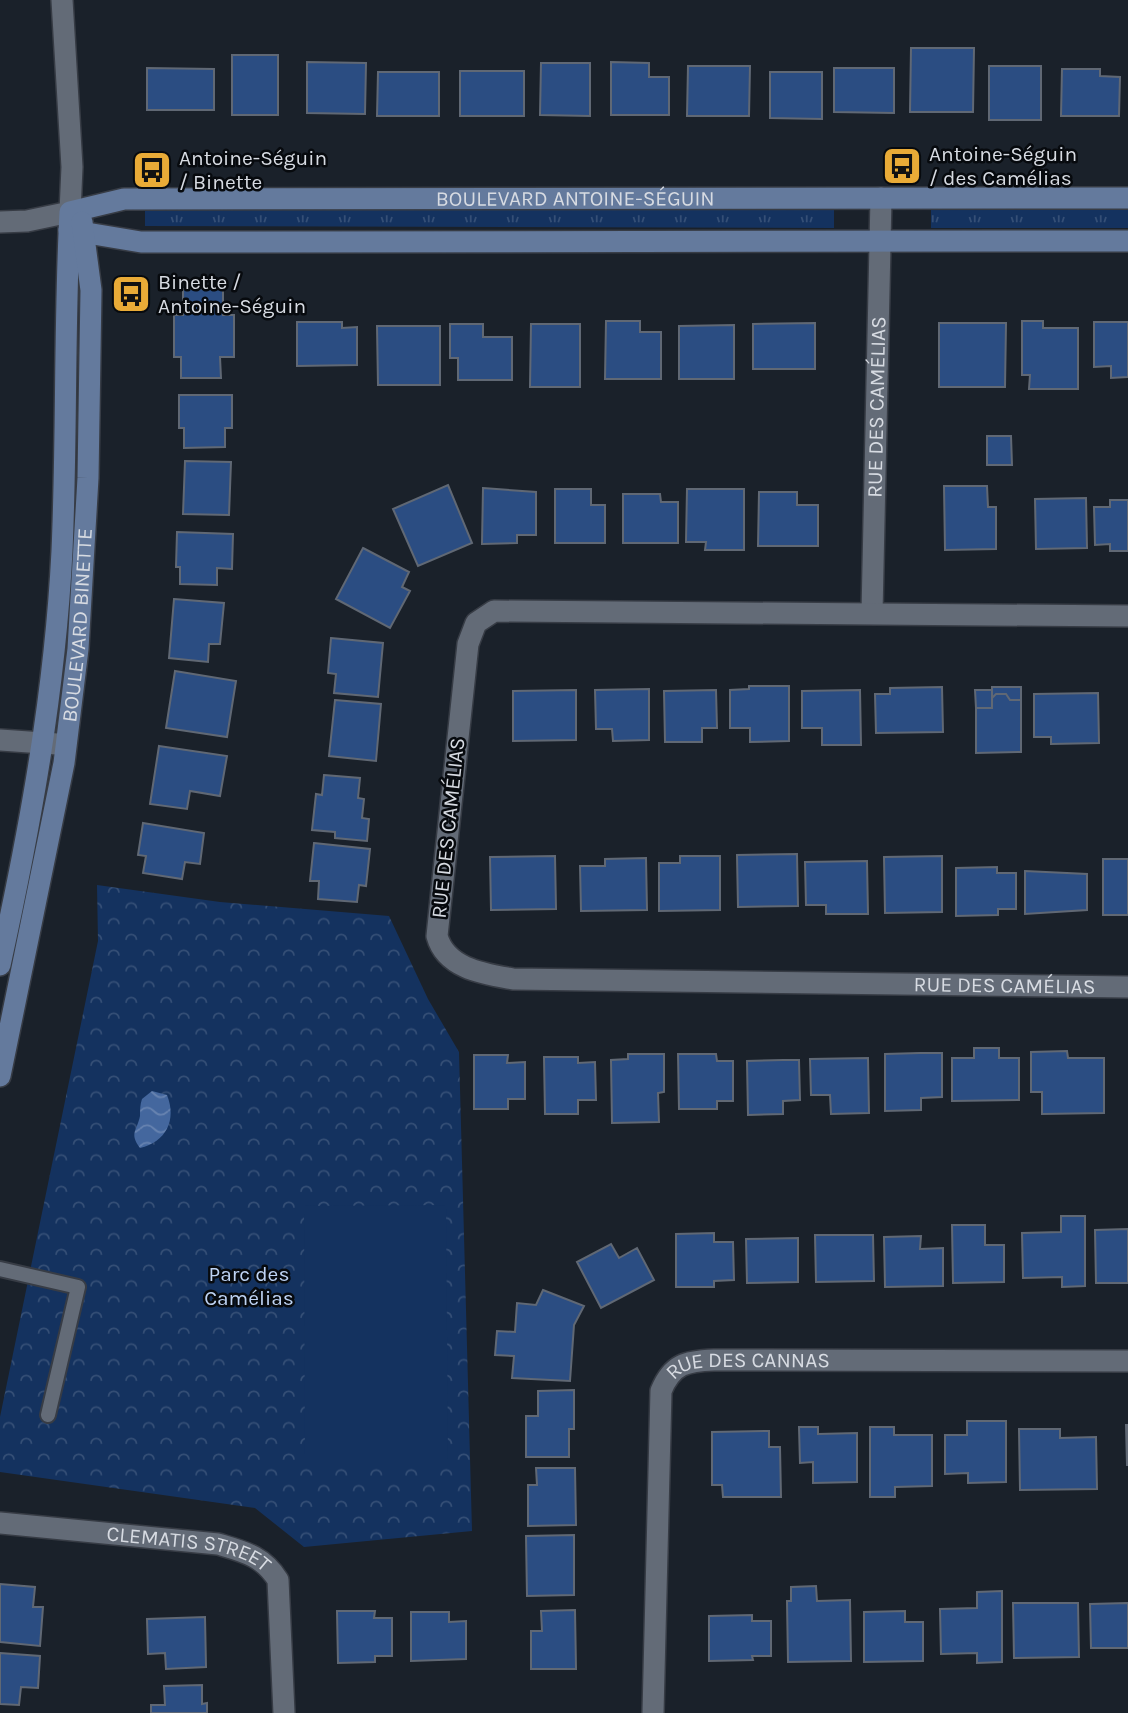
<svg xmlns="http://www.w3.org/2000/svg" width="1128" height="1713" font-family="Karla,sans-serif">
<defs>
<pattern id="grass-tufts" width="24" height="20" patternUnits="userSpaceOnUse" patternTransform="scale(1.75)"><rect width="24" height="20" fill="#14325f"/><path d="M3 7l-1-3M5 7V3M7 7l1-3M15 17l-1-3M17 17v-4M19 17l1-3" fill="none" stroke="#354f76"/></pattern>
<pattern id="park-crowns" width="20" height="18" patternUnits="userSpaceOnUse" patternTransform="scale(1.75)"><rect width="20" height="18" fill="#14325f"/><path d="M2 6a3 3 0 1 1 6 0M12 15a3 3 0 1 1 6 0" fill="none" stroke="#354f76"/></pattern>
<pattern id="water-waves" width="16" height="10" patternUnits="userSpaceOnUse" patternTransform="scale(1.75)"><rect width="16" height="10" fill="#44679e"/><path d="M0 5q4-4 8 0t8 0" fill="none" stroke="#6783b0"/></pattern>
</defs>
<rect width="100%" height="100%" fill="#1a212a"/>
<!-- grass -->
<path fill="url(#grass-tufts)" d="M145,208L834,210V228L145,226Z
M931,209H1128V228H931Z"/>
<!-- park -->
<path fill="url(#park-crowns)" d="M97,885L220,902L389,916L428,999L459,1052L472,1531L304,1547L255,1508L0,1472V1417L98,941Z"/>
<!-- garden -->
<path fill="#14325f" d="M446,1205L448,1461H305L304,1206Z"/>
<!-- water -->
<path fill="url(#water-waves)" d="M152,1091L167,1095C177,1120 166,1142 140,1148C129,1133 137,1131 140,1116C140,1110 140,1105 142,1099Z"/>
<!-- building -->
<path fill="#2b4d82" stroke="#606874" stroke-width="2" d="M911,48H974L973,112H910Z
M232,55H278V115H232Z
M307,62L366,63L365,114L307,113Z
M611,62L649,63V77H669V115H611Z
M541,63H590V116L540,115Z
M688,66H750L749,116H687Z
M989,66H1041V120H989Z
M147,68L214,69V110H147Z
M834,68H894V113L834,112Z
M1062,69H1100V76L1120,77L1119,116H1061Z
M460,71H524V116H460Z
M378,72H439V116H377Z
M770,72H822V119L770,118Z
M223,288V315H234V357H220L221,378H181V357H174V315H183V289Z
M606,321H640V332H661V379H605Z
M1022,321H1043V328H1078V389H1029L1030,375H1022Z
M297,322H342V328L357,327V365L297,366Z
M1094,322H1128V377L1111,378V366L1094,367Z
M815,323V369H753V324Z
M939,323H1006L1005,387H939Z
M450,324H483V337H512V380H458V358H450Z
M531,324H580V387H530Z
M734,325V379H679V326Z
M377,326H440V385H378Z
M179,395H232V428H225V447L184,448V428H179Z
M987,436H1011L1012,465H987Z
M185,461L231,462L229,515L183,514Z
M448,485L472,543L418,566L393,509Z
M944,486H987L988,507H996V549L945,550Z
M483,488L536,492V535H517V543L482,544Z
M555,489H591V505H605V543H555Z
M687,489H744V550H705L706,542H686Z
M759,492H797V505H818V546H758Z
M623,494H660L661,502H678V543H623Z
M1086,498L1087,548L1036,549L1035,499Z
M1110,500H1128V551H1110V544L1095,545L1094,507H1110Z
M177,532L233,534L232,569L217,568V585L180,584V567H176Z
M363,548L409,572L402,587L410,591L390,628L336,599Z
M174,599L224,603L220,644H209L208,662L169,658Z
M331,638L383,643L378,697L334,693L336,674L328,673Z
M175,671L236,681L227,737L166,728Z
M749,686H789V741L750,742V728H730V690L749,689Z
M942,687L943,732L876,733L875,694H890V688Z
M992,687H1021V700H1010L1006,694H996L992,698Z
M649,689V740L613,741L612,729H596L595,690Z
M576,690V740L513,741V691Z
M716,690L717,728H702V742H665L664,691Z
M860,690L861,745H822V728H802V691Z
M975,690H992V708H976Z
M1098,693L1099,743L1051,744V737H1034V694Z
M996,694H1006L1010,700H1021V752L976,753V708H992V698Z
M335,700L381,704L376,761L329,756Z
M159,746L227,756L220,796L190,791L187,809L150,804Z
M324,775L360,778L358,798L364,799L362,818L369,819L367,841L335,838V832L312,830L316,794L322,795Z
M143,823L204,833L200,864L185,862L182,879L143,873L146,856L138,855Z
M314,843L370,849L366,886L359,885L357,902L318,899L319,881H310Z
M797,854L798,906L738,907L737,855Z
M555,856L556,909L491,910L490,857Z
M680,856H720V910L659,911V863H680Z
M942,856V912L885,913L884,857Z
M646,858L647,910L581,911L580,866H605V859Z
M1103,859H1128V915H1103Z
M867,861L868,914H826V905H806L805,862Z
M997,867V873H1016V909H998V915L956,916V868Z
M1025,871L1087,874V910L1025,914Z
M974,1048H999V1058H1019V1100L952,1101V1058H974Z
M1067,1051L1068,1058H1104V1113L1042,1114V1092H1031V1052Z
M920,1053H942V1097L921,1098V1110L885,1111V1054Z
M628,1054H664V1092L658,1093L659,1122L612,1123L611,1060L628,1059Z
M678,1054H716L717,1061H733V1101H717V1109H679Z
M474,1055H508L507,1063L525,1062V1099H508V1109H474Z
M544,1057H578V1063L595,1062L596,1100H578V1114H545Z
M868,1058L869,1113L831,1114L830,1095H811L810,1059Z
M783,1060H799L800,1100L783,1101V1114L748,1115L747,1061Z
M1061,1216H1085V1286L1062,1287V1277L1023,1278L1022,1233L1061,1232Z
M952,1225H985V1245H1004V1282L953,1283Z
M1128,1229V1283H1096L1095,1230Z
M714,1233V1242H733L734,1280L714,1281V1287H676V1234Z
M815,1235H873L874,1281L816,1282Z
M921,1236L920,1249L943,1248V1286L885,1287L884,1237Z
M798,1238V1282L747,1283L746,1239Z
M611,1244L619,1258L637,1248L654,1280L601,1308L577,1262Z
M543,1290L584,1306L574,1325L570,1381L512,1378L514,1356L495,1355L497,1331L515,1332L517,1303L536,1305Z
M574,1390V1429H569V1457H526V1416H538V1391Z
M967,1421H1006V1482L968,1483V1473L945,1474V1435H967Z
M1126,1425H1128V1465H1127Z
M799,1427H818V1434L857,1433V1482L813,1483V1462L800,1463Z
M870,1427H894V1435H932V1486L895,1487V1497H870Z
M1019,1429H1060V1438L1096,1437L1097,1489L1020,1490Z
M769,1431V1447H780L781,1497H723L722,1485H712V1432Z
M536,1468H575L576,1525L528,1526V1485H537Z
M574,1535V1595L527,1596L526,1536Z
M0,1584L35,1587L33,1607H43L40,1646L0,1642Z
M816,1586L817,1601L850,1600L851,1661L788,1662L787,1601H791V1587Z
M1002,1591V1662L977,1663V1653L941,1654L940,1609L977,1608V1592Z
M1013,1603H1078L1079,1657L1014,1658Z
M1128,1603V1648H1091L1090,1604Z
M575,1610L576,1669H531V1631H542L541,1611Z
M337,1611H375L374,1618H392V1656H375V1662L338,1663Z
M905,1611V1622H923V1661L864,1662V1612Z
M411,1612H449V1622L466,1621V1659L411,1661Z
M752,1615V1621H771V1656H752L753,1660L709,1661V1616Z
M205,1617L206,1667L166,1669L165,1653L148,1654L147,1619Z
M0,1653L40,1656L38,1688L21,1687L19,1705L0,1704Z
M202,1685V1704L207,1703V1713H151V1705H165L164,1686Z"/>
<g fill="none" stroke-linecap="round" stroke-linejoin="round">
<!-- lane casing -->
<g stroke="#373c45" stroke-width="18">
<path id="lane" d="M0,1269L78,1287L48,1415"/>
</g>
<!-- street casing -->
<g stroke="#373c45" stroke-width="24">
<g id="street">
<path d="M0,222L27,221L70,212L72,167L62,0"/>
<path id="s1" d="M872,613L881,198"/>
<path id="s2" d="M1128,616L494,611L476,623L468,644L437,936C446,969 485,974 513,979L1128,987"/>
<path d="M0,740L57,744"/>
<path id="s3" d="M0,1523L218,1544C245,1552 263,1556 278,1580L284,1713"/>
<path id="s4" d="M653,1713L661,1391C672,1364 686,1361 714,1360L1128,1361"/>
</g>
</g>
<!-- secondary casing -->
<g stroke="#373c45" stroke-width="24">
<g id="secondary">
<path d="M69,230L141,242L1128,241"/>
<path id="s5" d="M0,965C30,828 55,692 62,551C67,438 64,325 70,212L124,199L1128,198"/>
<path id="s6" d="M0,1076L64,763L78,649L88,478L91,290L82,222"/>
</g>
</g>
<!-- lane -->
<use href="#lane" stroke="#636b77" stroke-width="14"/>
<!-- street -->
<use href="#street" stroke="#636b77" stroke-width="21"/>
<!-- secondary -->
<use href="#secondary" stroke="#647a9d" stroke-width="21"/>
</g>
<!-- icons -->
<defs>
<g id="bus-square" transform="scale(2.0125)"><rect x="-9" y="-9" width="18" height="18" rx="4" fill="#e9ab37" stroke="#070a0e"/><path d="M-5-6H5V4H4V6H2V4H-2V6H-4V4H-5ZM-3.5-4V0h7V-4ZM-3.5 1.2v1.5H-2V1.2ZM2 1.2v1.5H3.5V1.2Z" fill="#111"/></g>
</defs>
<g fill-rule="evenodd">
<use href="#bus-square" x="902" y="166"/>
<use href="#bus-square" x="152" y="170"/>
<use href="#bus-square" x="131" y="294"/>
</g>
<g text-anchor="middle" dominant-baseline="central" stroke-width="5" stroke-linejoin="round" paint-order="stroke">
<!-- poi labels -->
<g font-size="21" fill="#d7dbe2" stroke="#070a0e" text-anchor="start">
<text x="929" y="154">Antoine-Séguin<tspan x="929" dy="24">/ des Camélias</tspan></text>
<text x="179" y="158">Antoine-Séguin<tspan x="179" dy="24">/ Binette</tspan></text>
<text x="158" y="282">Binette /<tspan x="158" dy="24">Antoine-Séguin</tspan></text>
</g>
<!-- street labels -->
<g font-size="21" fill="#d7dbe2" stroke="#070a0e">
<text stroke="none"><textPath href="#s5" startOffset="1265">BOULEVARD ANTOINE-SÉGUIN</textPath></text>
<text stroke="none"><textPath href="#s1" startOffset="206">RUE DES CAMÉLIAS</textPath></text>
<text stroke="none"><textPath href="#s6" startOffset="458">BOULEVARD BINETTE</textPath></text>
<text transform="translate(448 828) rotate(-84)">RUE DES CAMÉLIAS</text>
<text stroke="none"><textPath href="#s2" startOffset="1556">RUE DES CAMÉLIAS</textPath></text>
<text stroke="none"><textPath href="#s4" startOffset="422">RUE DES CANNAS</textPath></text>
<text stroke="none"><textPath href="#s3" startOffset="191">CLEMATIS STREET</textPath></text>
</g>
<!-- park labels -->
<g font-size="21" fill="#bed3f4" stroke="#070a0e">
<text x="249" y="1274">Parc des<tspan x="249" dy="24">Camélias</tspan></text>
</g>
</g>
</svg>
